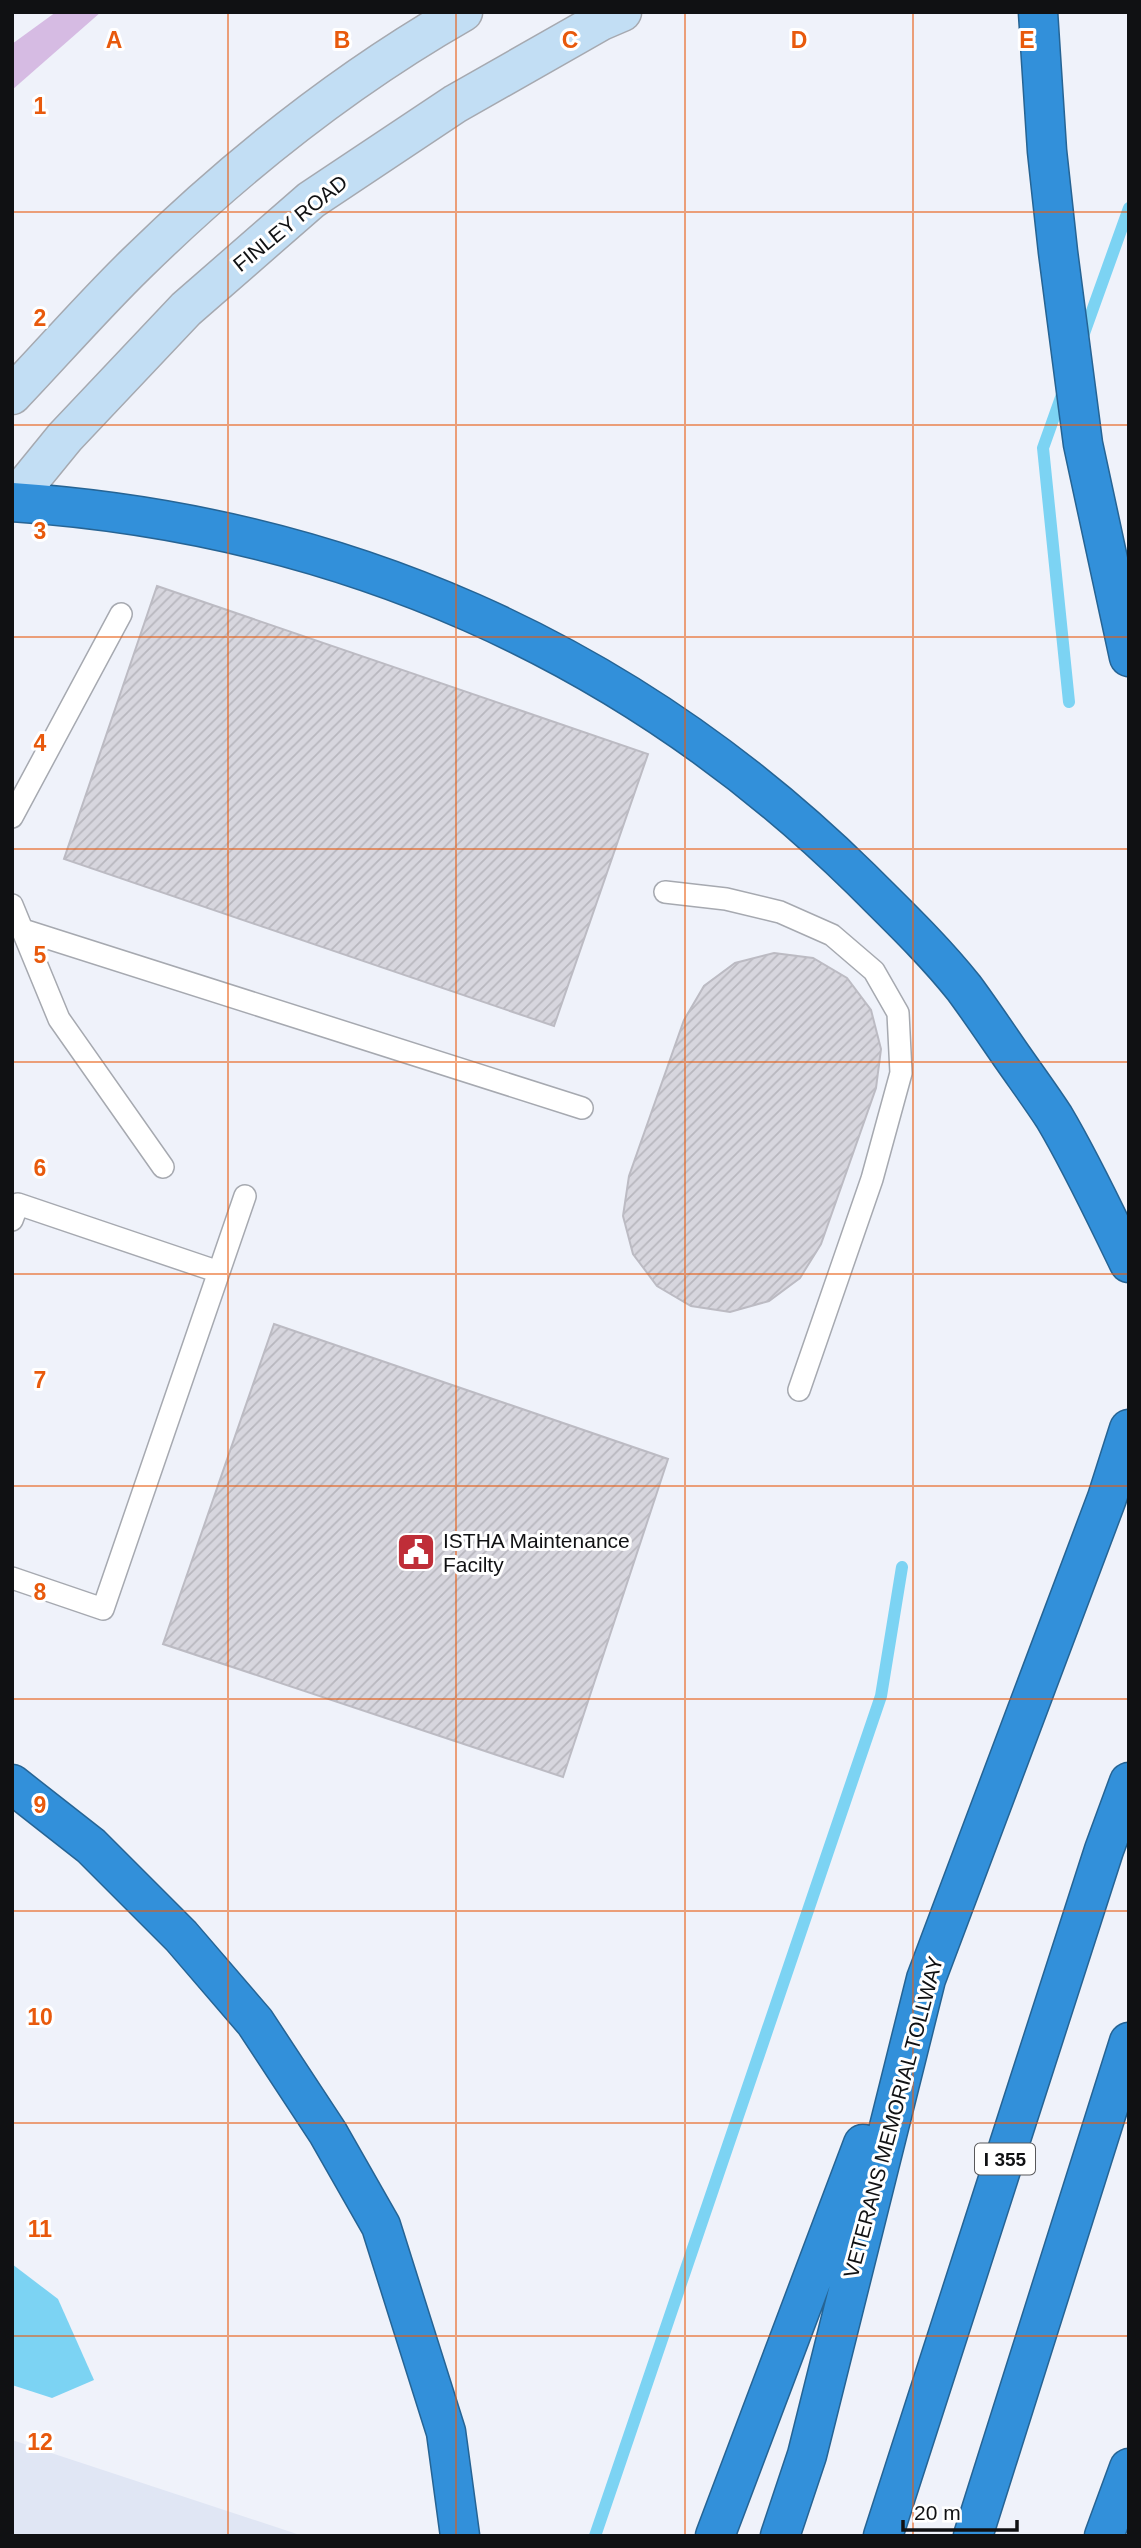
<svg xmlns="http://www.w3.org/2000/svg" width="1141" height="2548" font-family="Arial,sans-serif">
<defs>
<pattern id="building-hatch" width="6" height="6" patternUnits="userSpaceOnUse" patternTransform="scale(1.75)"><rect width="6" height="6" fill="#d7d6de"/><path d="M-1 1l2-2M0 6l6-6M5 7l2-2" fill="none" stroke="#b8b7be"/></pattern>
</defs>
<rect width="100%" height="100%" fill="#eff2fa"/>
<!-- built -->
<path fill="#e0e6f4" d="M12,2440L303,2536H12Z"/>
<!-- grass -->
<path fill="#d6bbe3" d="M56,12H101L12,90V44Z"/>
<!-- water -->
<path fill="#7cd3f3" d="M12,2264L58,2299L94,2380L52,2398L12,2385Z"/>
<g fill="none" stroke-linecap="round" stroke-linejoin="round">
<!-- stream -->
<path stroke="#7cd3f3" stroke-width="12" d="M1082,339L1129,208
M1064,389L1043,448L1069,702
M595,2536L881,1696L902,1567"/>
</g>
<!-- building -->
<path fill="url(#building-hatch)" stroke="#bcbbc3" stroke-width="2" d="M157,586L648,754L554,1026L64,859Z
M774,953L813,958L847,978L871,1010L881,1049L876,1088L821,1244L800,1278L769,1301L730,1312L691,1306L657,1286L633,1254L623,1216L629,1176L684,1020L704,986L735,963Z
M274,1324L668,1459L563,1777L163,1644Z"/>
<g fill="none" stroke-linecap="round" stroke-linejoin="round">
<!-- service casing -->
<g stroke="#a6a9b0" stroke-width="24">
<path id="service" d="M12,817L121,614
M665,892L726,899L780,912L832,935L874,971L898,1013L901,1073L872,1179L799,1390
M12,905L59,1019L163,1167
M23,930L582,1108
M12,1220L18,1204L219,1272
M12,1578L103,1609L245,1196"/>
</g>
<!-- secondary casing -->
<g stroke="#a6a9b0" stroke-width="41">
<path id="secondary" d="M12,395C53,352 93,306 136,264C234,168 344,80 463,12
M12,502L65,437L186,309L311,200L455,104L601,21L622,12"/>
</g>
<!-- motorway casing -->
<g stroke="#266494" stroke-width="41">
<path id="motorway" d="M1038,12L1047,151L1058,252L1083,444L1129,657
M12,502C339,524 627,649 861,879C896,914 933,949 964,988C981,1011 997,1035 1013,1058C1027,1078 1041,1097 1054,1117C1082,1164 1105,1214 1129,1263
M12,1784L91,1846L181,1936L255,2022L328,2133L381,2226L446,2432L460,2536
M715,2536L863,2144
M780,2536L807,2455L926,1979L1107,1498L1129,1429
M883,2536L1104,1850L1129,1782
M973,2536L1129,2042
M1104,2536L1129,2468"/>
</g>
<!-- service -->
<use href="#service" stroke="#fff" stroke-width="21"/>
<!-- secondary -->
<use href="#secondary" stroke="#c2def4" stroke-width="38"/>
<!-- motorway -->
<use href="#motorway" stroke="#3290da" stroke-width="38"/>
</g>
<!-- grid -->
<path fill="none" stroke="#e8590c" stroke-width="2" stroke-opacity="0.55" d="M228,12V2536M456,12V2536M685,12V2536M913,12V2536M12,212H1129M12,425H1129M12,637H1129M12,849H1129M12,1062H1129M12,1274H1129M12,1486H1129M12,1699H1129M12,1911H1129M12,2123H1129M12,2336H1129"/>
<!-- icons -->
<defs>
<g id="civic-square" transform="scale(2.0125)"><rect x="-9" y="-9" width="18" height="18" rx="4" fill="#bf2e38" stroke="#fff"/><path d="M-.6-6.5H3V-4.5H.6V-3L4-1V1h2V6H-6V1h2V-1L-.6-3ZM-1.2 2.5V6h2.4V2.5Z" fill="#fff"/></g>
</defs>
<g fill-rule="evenodd">
<use href="#civic-square" x="416" y="1552"/>
</g>
<g text-anchor="middle" dominant-baseline="central" stroke-width="6" stroke-linejoin="round" paint-order="stroke">
<!-- shield labels -->
<rect fill="#fff" stroke="#58585a" stroke-width="2" x="975" y="2143.5" width="60" height="31" rx="5"/>
<g font-size="19" font-weight="bold" fill="#101113">
<text x="1005" y="2159">I 355</text>
</g>
<!-- street labels -->
<g font-size="21" fill="#101113" stroke="#fff">
<text transform="translate(290 223) rotate(-39)">FINLEY ROAD</text>
<text transform="translate(893 2117) rotate(-75)">VETERANS MEMORIAL TOLLWAY</text>
</g>
<!-- poi labels -->
<g font-size="21" fill="#101113" stroke="#fff" text-anchor="start">
<text x="443" y="1540">ISTHA Maintenance<tspan x="443" dy="24">Facilty</tspan></text>
</g>
</g>
<g font-size="23" text-anchor="middle" font-weight="bold" fill="#e8590c" stroke="#fff" stroke-width="6" stroke-linejoin="round" paint-order="stroke">
<text x="114" y="48">A</text>
<text x="342" y="48">B</text>
<text x="570" y="48">C</text>
<text x="799" y="48">D</text>
<text x="1027" y="48">E</text>
<text x="40" y="114">1</text>
<text x="40" y="326">2</text>
<text x="40" y="539">3</text>
<text x="40" y="751">4</text>
<text x="40" y="963">5</text>
<text x="40" y="1176">6</text>
<text x="40" y="1388">7</text>
<text x="40" y="1600">8</text>
<text x="40" y="1813">9</text>
<text x="40" y="2025">10</text>
<text x="40" y="2237">11</text>
<text x="40" y="2450">12</text>
</g>
<!-- border -->
<rect width="1141" height="2548" fill="none" stroke="#101113" stroke-width="28"/>
<!-- scale -->
<path d="M903 2520v10h114v-10" fill="none" stroke="#101113" stroke-width="3.5"/>
<text x="914" y="2520" font-size="21" fill="#101113" stroke="#ffffff" stroke-width="5" paint-order="stroke">20 m</text>
</svg>
